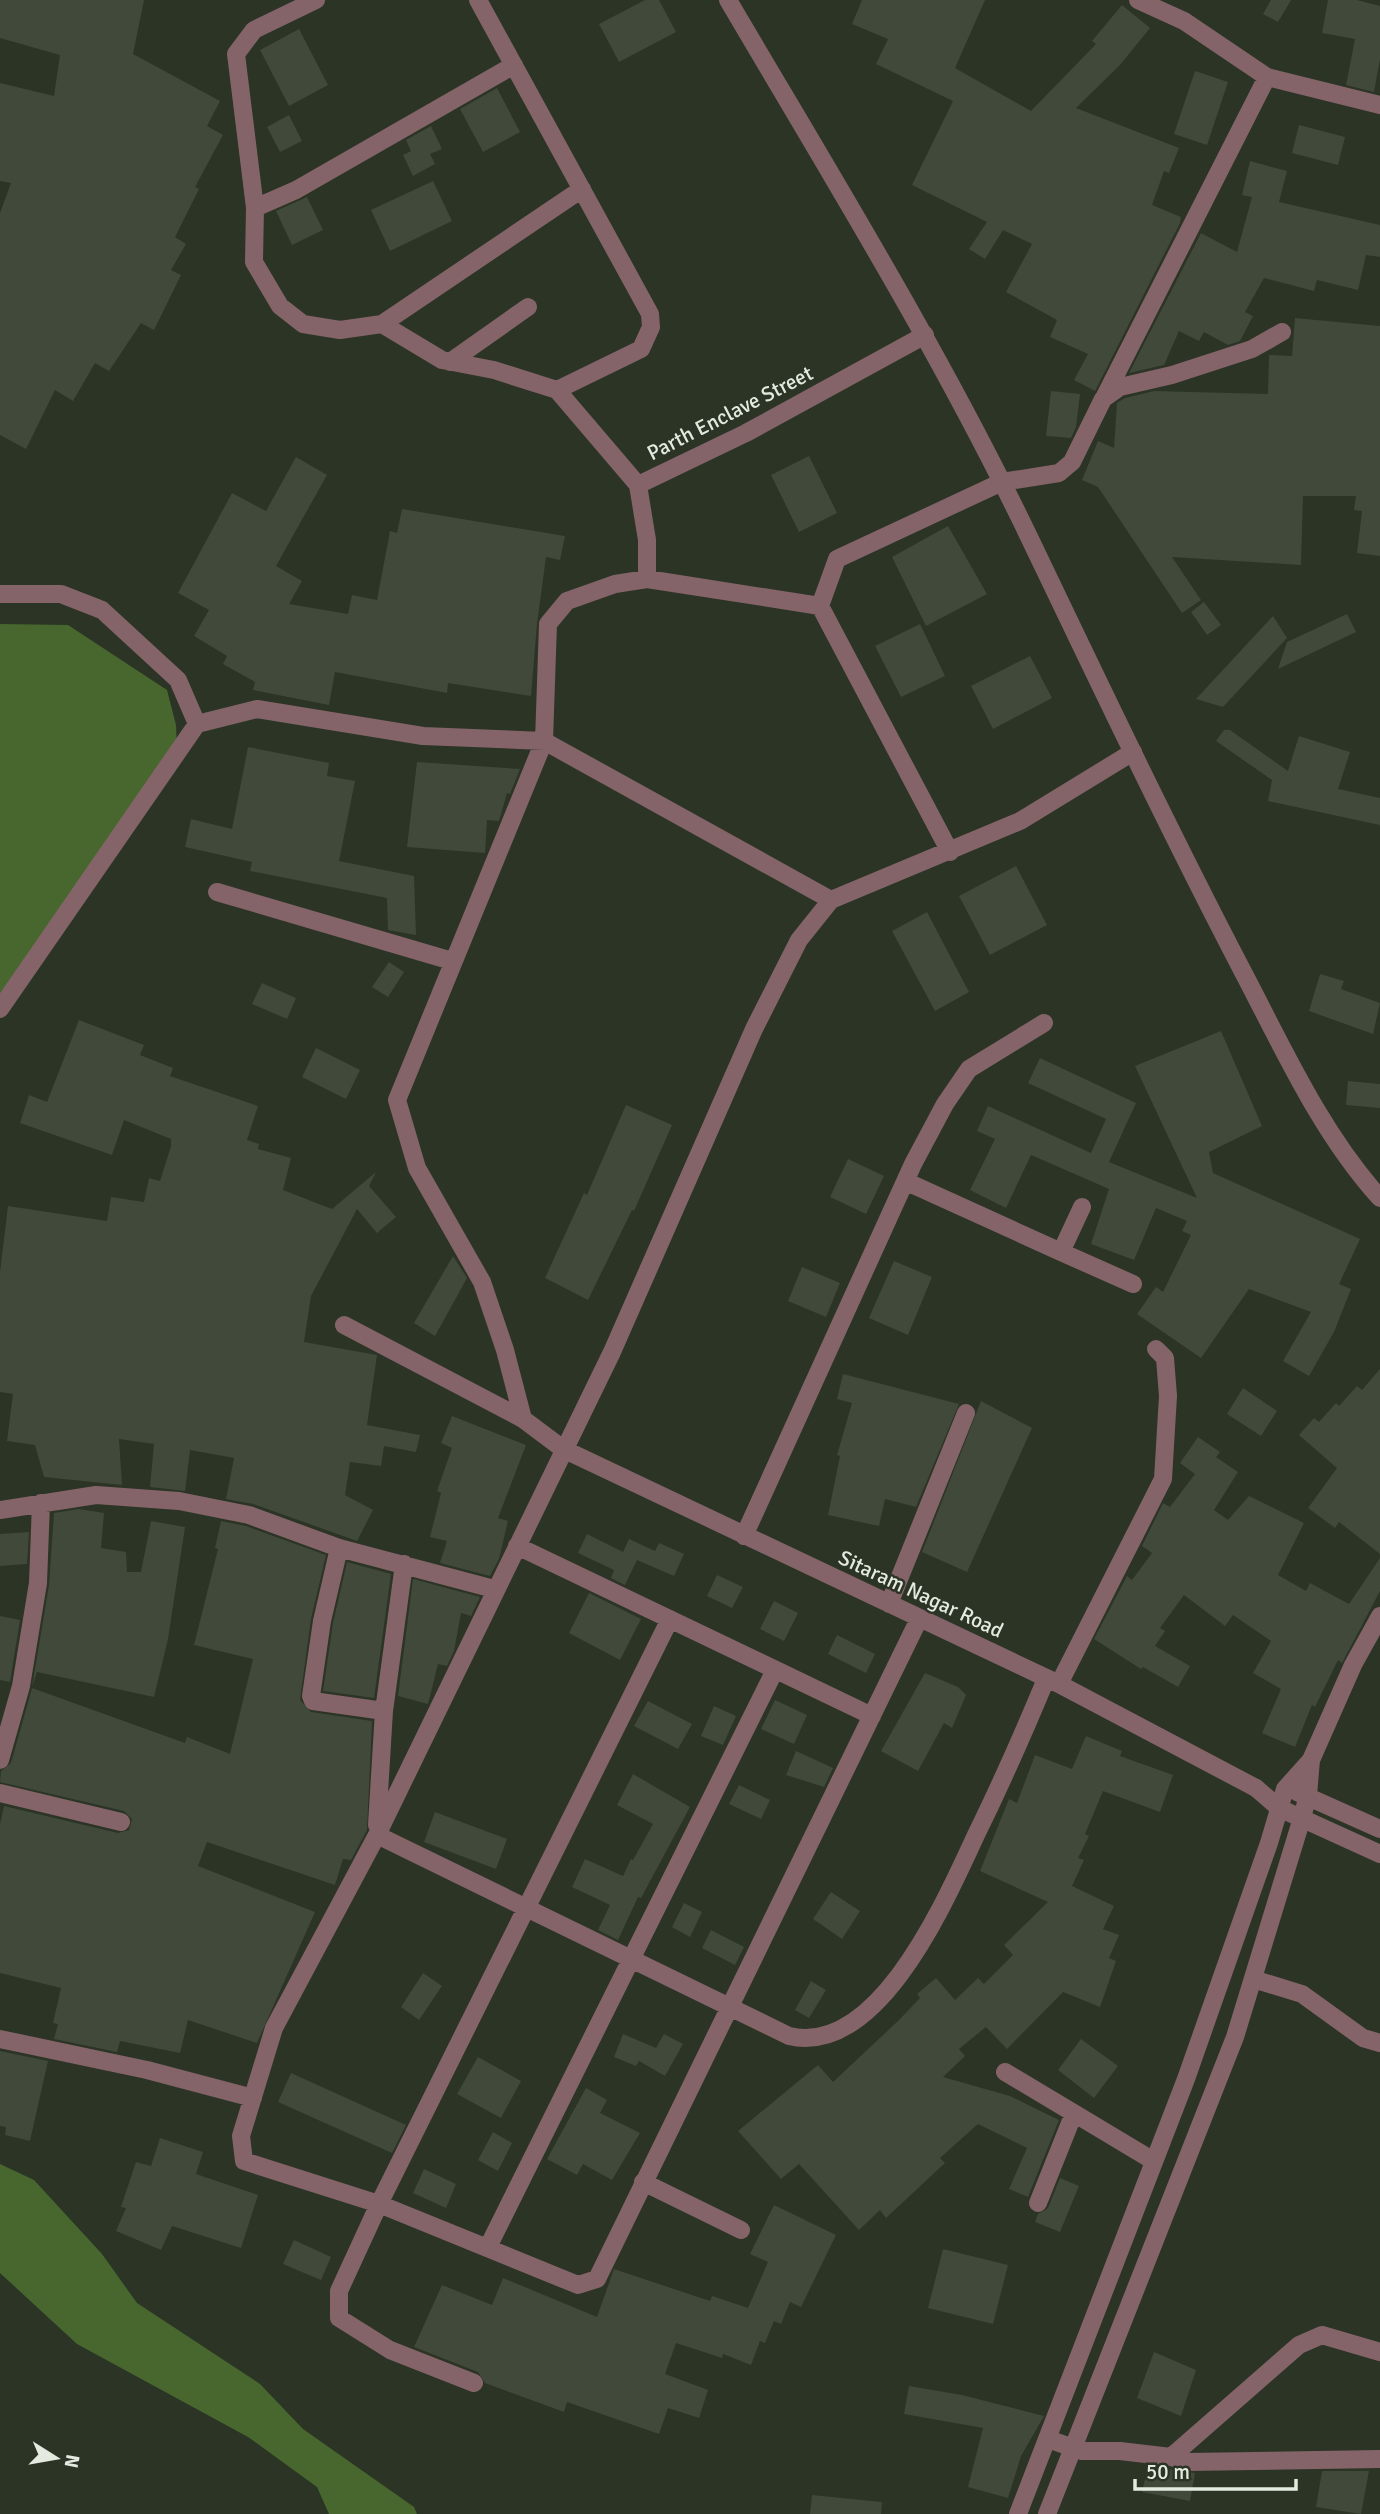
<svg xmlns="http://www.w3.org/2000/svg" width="1380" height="2514" font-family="Signika,sans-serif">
<rect width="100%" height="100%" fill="#2b3425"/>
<!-- water -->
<path fill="#47672f" d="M0,624L68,625L167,690L176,725L177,747L0,994Z
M0,2164L34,2180L102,2254L137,2303L260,2384L303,2429L414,2507L417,2514H329L317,2487L248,2437L77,2344L0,2273Z"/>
<!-- building -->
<path fill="#40493a" d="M0,0H144L133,54L220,101L207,126L223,135L195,187L199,189L175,237L186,244L171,270L181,275L154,330L141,323L109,371L95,363L73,401L55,390L26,449L0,435V213L11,183L0,181V83L54,96L60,55L0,38Z
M645,0H659L676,32L619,62L599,24Z
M862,0H985L955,68L1031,111L1096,44L1092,41L1122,5L1150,28L1120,65L1076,108L1179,148L1169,173L1164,171L1152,205L1181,217L1180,223L1095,391L1074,380L1088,354L1050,337L1057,320L1006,292L1032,244L1003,230L985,259L969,249L987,222L912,185L953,101L876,64L888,39L852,24Z
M1271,0H1291L1278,22L1263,14Z
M1328,0H1357L1380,6V59L1374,92L1346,85L1355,39L1322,33Z
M299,29L328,85L289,106L260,50Z
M1195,71L1228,82L1207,145L1174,134Z
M497,88L520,132L483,152L460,109Z
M289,115L302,141L280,152L267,127Z
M1299,125L1345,137L1338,165L1292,153Z
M431,126L442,149L430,154L435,164L413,176L403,155L411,151L406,140Z
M1250,161L1287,171L1279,202L1380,225V257L1366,255L1358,290L1317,280L1314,291L1264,278L1245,312L1253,316L1240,341L1228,345L1204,332L1199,341L1179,331L1164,365L1129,373L1201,233L1237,252L1252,197L1242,195Z
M433,181L452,221L390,251L371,210Z
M307,197L323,230L292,245L276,211Z
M1295,318L1380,326V556L1357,553L1362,511L1354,510L1356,496H1303L1301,565L1172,557L1201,600L1182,613L1098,487L1082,480L1098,441L1114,448L1117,403L1125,398L1154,391L1268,394L1269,355L1292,356Z
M1051,391L1080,394L1076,427L1071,438L1046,436Z
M809,456L837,513L799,532L771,475Z
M296,457L327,475L276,566L302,581L289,604L348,614L352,595L377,600L390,531L397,533L402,509L565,536L560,560L546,557L537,624L531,696L448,683L447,693L335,672L329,705L253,690L255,682L223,664L227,656L194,636L209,610L178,593L232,493L266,511Z
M948,526L987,594L926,626L892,557Z
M1204,602L1221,625L1207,635L1191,612Z
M1347,614L1356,632L1278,669L1287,642Z
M1273,616L1287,638L1223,707L1196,699Z
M920,624L945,676L901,697L875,646Z
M1030,656L1052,698L993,729L971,686Z
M1224,730H1230L1288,771L1299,736L1350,752L1338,789L1380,798V825L1268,801L1272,780L1216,741Z
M248,747L329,763L327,776L355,781L339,861L414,876L416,935L388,930L387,898L250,871L252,862L185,847L191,819L232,829Z
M417,762L520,769L510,794L507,793L499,821L487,820L485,853L407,847Z
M1016,866L1047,925L990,955L959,896Z
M927,912L969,992L935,1011L892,931Z
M389,962L404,972L388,997L372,987Z
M1320,974L1344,981L1341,989L1380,1003L1373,1034L1309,1011Z
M262,983L296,998L287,1019L252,1004Z
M79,1020L144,1045L140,1055L173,1068L170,1076L258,1106L247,1140L259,1144L258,1149L291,1158L283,1190L332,1209L376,1172L369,1186L396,1217L377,1233L357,1209L311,1296L304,1342L377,1355L367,1425L420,1435L416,1452L384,1446L381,1466L350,1462L345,1495L373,1510L357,1541L253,1504L226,1499L234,1458L190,1450L185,1491L150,1487L154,1444L119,1439L122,1485L44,1477L35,1445L7,1441L13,1394L0,1392V1272L8,1206L107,1221L111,1197L144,1202L149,1178L160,1181L171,1146V1139L124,1120L112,1155L20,1123L29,1095L47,1102Z
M1221,1031L1262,1126L1209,1152L1213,1173L1360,1239L1339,1284L1351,1289L1334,1332L1309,1376L1283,1361L1311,1312L1249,1289L1201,1358L1137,1314L1156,1287L1163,1292L1191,1235L1182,1231L1187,1221L1156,1208L1134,1260L1091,1244L1109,1189L1031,1155L1006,1208L970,1190L995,1139L977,1131L988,1106L1091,1153L1106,1119L1028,1083L1040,1058L1136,1103L1109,1162L1197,1198L1135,1066Z
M316,1048L360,1070L346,1099L302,1077Z
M1348,1081L1380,1084V1108L1346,1105Z
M626,1105L672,1125L634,1211L632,1210L588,1300L545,1278L584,1193L587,1195Z
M848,1159L884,1176L866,1214L830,1197Z
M453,1256L467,1278L435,1336L414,1323Z
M894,1261L932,1277L908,1335L869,1318Z
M802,1267L840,1283L826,1317L788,1301Z
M1380,1369V1554L1339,1522L1335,1528L1308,1508L1337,1468L1299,1435L1314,1418L1319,1422L1336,1403L1339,1406L1357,1386L1362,1390Z
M843,1374L959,1404L916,1507L885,1499L879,1526L828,1515L840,1456L837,1455L852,1403L837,1399Z
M1243,1388L1277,1411L1261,1436L1227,1414Z
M981,1401L1032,1428L967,1572L922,1552Z
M452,1416L526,1445L498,1518L508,1521L499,1559L490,1576L440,1563L447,1541L430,1537L441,1493L437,1491L452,1448L441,1443Z
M1198,1437L1220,1452L1216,1457L1238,1472L1214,1510L1228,1520L1249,1496L1304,1523L1278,1575L1306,1591L1310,1583L1349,1604L1380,1558V1591L1342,1663L1338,1660L1315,1707L1312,1705L1295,1747L1262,1733L1281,1689L1253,1673L1271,1641L1233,1615L1225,1626L1184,1595L1160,1628L1165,1631L1155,1646L1190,1666L1178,1687L1143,1667L1141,1669L1094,1639L1127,1576L1132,1580L1152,1553L1142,1546L1163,1503L1170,1507L1195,1474L1180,1463Z
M79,1509L104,1513L101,1548L126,1552L127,1572H141L151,1521L185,1527L168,1639L154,1697L37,1672L32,1687L49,1585L54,1513Z
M221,1521L246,1526L326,1555L311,1619L300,1700L311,1712L372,1721L367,1830L351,1860L343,1859L335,1885L207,1842L198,1866L315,1912L257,2043L188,2020L180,2053L120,2041L117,2052L54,2039L58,2024L53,2023L61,1988L0,1973V1824L4,1806L118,1833L129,1830L132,1819L124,1811L0,1782L1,1771L11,1763L32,1688L185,1743L187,1737L230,1754L253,1659L194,1645L218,1549L215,1548Z
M29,1532L27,1564L0,1566V1534Z
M587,1534L623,1552L629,1539L655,1551L659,1543L684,1554L674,1576L637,1560L625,1585L611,1578L614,1570L578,1553Z
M347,1562L391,1574L374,1698L323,1691L333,1623Z
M717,1575L743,1587L732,1608L707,1596Z
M413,1579L480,1597L471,1616L461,1613L454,1651L447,1666L438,1664L428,1704L398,1696Z
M589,1593L641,1619L620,1660L569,1633Z
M774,1601L798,1613L784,1641L760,1629Z
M0,1616L20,1620L10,1682L0,1680Z
M837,1635L875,1654L866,1673L828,1654Z
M925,1673L958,1687L966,1695L952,1728L944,1723L918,1771L881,1751Z
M775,1700L807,1715L794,1744L761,1729Z
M648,1701L692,1724L678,1749L634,1726Z
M714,1706L736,1716L723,1745L701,1736Z
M1086,1736L1122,1751L1120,1756L1173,1775L1160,1812L1103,1791L1085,1834L1089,1836L1078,1858L1084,1860L1072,1886L1114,1906L1103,1929L1119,1935L1109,1958L1116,1961L1100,2007L1063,1992L1007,2049L986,2027L959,2049L965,2056L943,2077L1010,2096L1059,2120L1028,2197L1009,2189L1027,2148L978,2124L940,2158L945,2163L886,2218L880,2210L859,2230L799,2164L781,2179L738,2131L818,2065L833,2082L899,2020L920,1998L917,1994L936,1978L955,2000L978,1978L984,1984L1013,1955L1004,1945L1048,1902L980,1871L1009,1799L1017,1803L1035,1755L1072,1769Z
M796,1751L833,1768L824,1787L786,1775Z
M633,1774L690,1807L641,1898L638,1897L618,1940L598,1930L610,1905L572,1887L585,1859L623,1876L631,1859L633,1860L653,1824L617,1805Z
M739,1785L770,1800L761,1819L729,1804Z
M435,1812L507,1839L496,1869L424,1842Z
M831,1892L860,1911L842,1939L813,1919Z
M684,1903L702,1912L690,1937L672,1927Z
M711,1930L744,1947L735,1965L702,1948Z
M423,1973L442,1986L419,2020L401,2007Z
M811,1981L826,1990L809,2018L795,2010Z
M623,2034L656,2048L664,2034L683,2044L665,2076L639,2061L636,2066L614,2057Z
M1081,2039L1118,2066L1094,2098L1058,2070Z
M0,2051L48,2061L30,2141L5,2135L6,2127L0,2126Z
M478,2057L521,2081L501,2118L457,2094Z
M291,2073L406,2125L392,2153L278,2102Z
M586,2088L607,2100L600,2113L640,2133L612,2180L583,2164L577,2175L547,2159Z
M493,2132L512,2143L498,2171L478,2160Z
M160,2138L203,2152L196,2174L258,2195L241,2248L172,2226L161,2250L116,2231L126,2208L121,2207L136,2162L151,2166Z
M424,2169L456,2184L446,2208L413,2193Z
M1060,2178L1079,2186L1060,2232L1035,2222L1038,2214L1048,2208Z
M774,2205L836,2235L801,2307L790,2302L781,2324L774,2321L765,2343L760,2341L751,2365L723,2354L722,2358L676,2343L665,2374L708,2390L699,2418L668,2408L659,2434L567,2402L564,2412L485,2383L478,2372L414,2347L442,2285L492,2305L503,2278L597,2317L614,2269L710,2301L712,2296L748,2308L768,2262L750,2254Z
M294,2240L331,2257L321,2280L283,2264Z
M943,2249L1008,2265L993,2324L928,2308Z
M1154,2352L1196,2370L1181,2416L1137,2398Z
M909,2386L962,2395L1044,2416L1021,2456L1008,2498L968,2487L983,2428L904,2414Z
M1148,2466L1195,2473L1190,2501L1142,2492Z
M1322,2471H1369L1361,2514L1316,2507Z
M812,2495L882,2502L881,2514H810Z"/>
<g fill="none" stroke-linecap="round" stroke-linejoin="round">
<!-- minor -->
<path stroke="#846469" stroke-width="18" d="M316,0L254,30L236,54L255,208L254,262L280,306L303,324L340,330L382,324L582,189
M478,0L650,314L651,327L641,349L557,390
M1267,77L1380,105
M255,208L296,190L514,65
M382,324L442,360L494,370L557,390L638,485
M450,362L528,307
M1105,396L1267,77L1184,21L1138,0
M647,579V540L638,485L746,433L925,335
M0,594H61L102,610L178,680L197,724
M820,606L950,852
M217,892L452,961
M0,1009L197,724L257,709L423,736L544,741L831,900
M907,1182L1061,1252L1082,1207
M1061,1252L1133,1284
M344,1325L523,1419L563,1449L1059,1684L1256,1788
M523,1419L505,1350L482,1282L417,1168L397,1100L544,741L548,624L567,601L615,584L647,579L820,606L837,559L1002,482L1059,473L1072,462L1103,399L1120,387L1172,375L1252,349L1282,332
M0,1510L96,1495L179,1501L249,1515L339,1548L494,1589
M744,1536L913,1164L945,1104L969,1069L1044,1023
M517,1546L872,1716
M339,1548L322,1621L311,1696L313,1701L384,1711
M889,1604L966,1413
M919,1619L597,2279L578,2285L379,2204L244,2161L241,2136L274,2028L377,1835L612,1352L754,1029L799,940L831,900L1020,821L1133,752
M1059,1684L1163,1479L1168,1396L1165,1358L1156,1349
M0,1760L21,1686L38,1583L41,1503
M0,1793L121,1822
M377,1825L384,1711L404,1564
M377,1835L789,2036C879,2057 946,1899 976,1835C1001,1784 1024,1732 1046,1679
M1253,1979L1302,1994L1363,2038L1380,2043
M0,2039L147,2070L253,2098
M1005,2072L1152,2160
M643,2182L741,2230
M1038,2203L1074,2113
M488,2247L775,1670
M474,2383L390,2350L339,2318V2291L379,2204L670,1619
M1048,2439L1082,2451H1120L1171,2457L1187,2462L1380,2459
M1171,2457L1299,2345L1322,2335L1380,2352"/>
<!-- tertiary -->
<path stroke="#846469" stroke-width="18" d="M728,0C832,177 941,353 1030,539C1099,683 1168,828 1242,970C1283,1048 1321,1133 1380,1198
M1256,1788L1279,1808L1380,1854
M1297,1792L1380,1829
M1018,2514L1186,2079L1269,1843L1285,1789L1311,1760L1353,1665L1380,1616
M1047,2514L1235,2037L1302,1818L1308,1795L1311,1760"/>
</g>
<g text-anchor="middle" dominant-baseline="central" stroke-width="5" stroke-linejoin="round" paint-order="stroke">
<!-- street labels -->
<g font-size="21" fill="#e4eae0" stroke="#2b3425">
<text transform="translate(730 413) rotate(-27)">Parth Enclave Street</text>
<text transform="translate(921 1594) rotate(25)">Sitaram Nagar Road</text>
</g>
</g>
<!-- north arrow -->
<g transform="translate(56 2458) rotate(101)" stroke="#2b3425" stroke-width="5" paint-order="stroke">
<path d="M0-5L12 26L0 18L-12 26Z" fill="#e4eae0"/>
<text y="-10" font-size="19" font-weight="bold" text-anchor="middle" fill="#e4eae0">N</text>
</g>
<!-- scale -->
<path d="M1135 2479v10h161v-10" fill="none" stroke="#e4eae0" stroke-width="3.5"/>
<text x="1146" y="2479" font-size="21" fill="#e4eae0" stroke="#2b3425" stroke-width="5" paint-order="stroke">50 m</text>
</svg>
